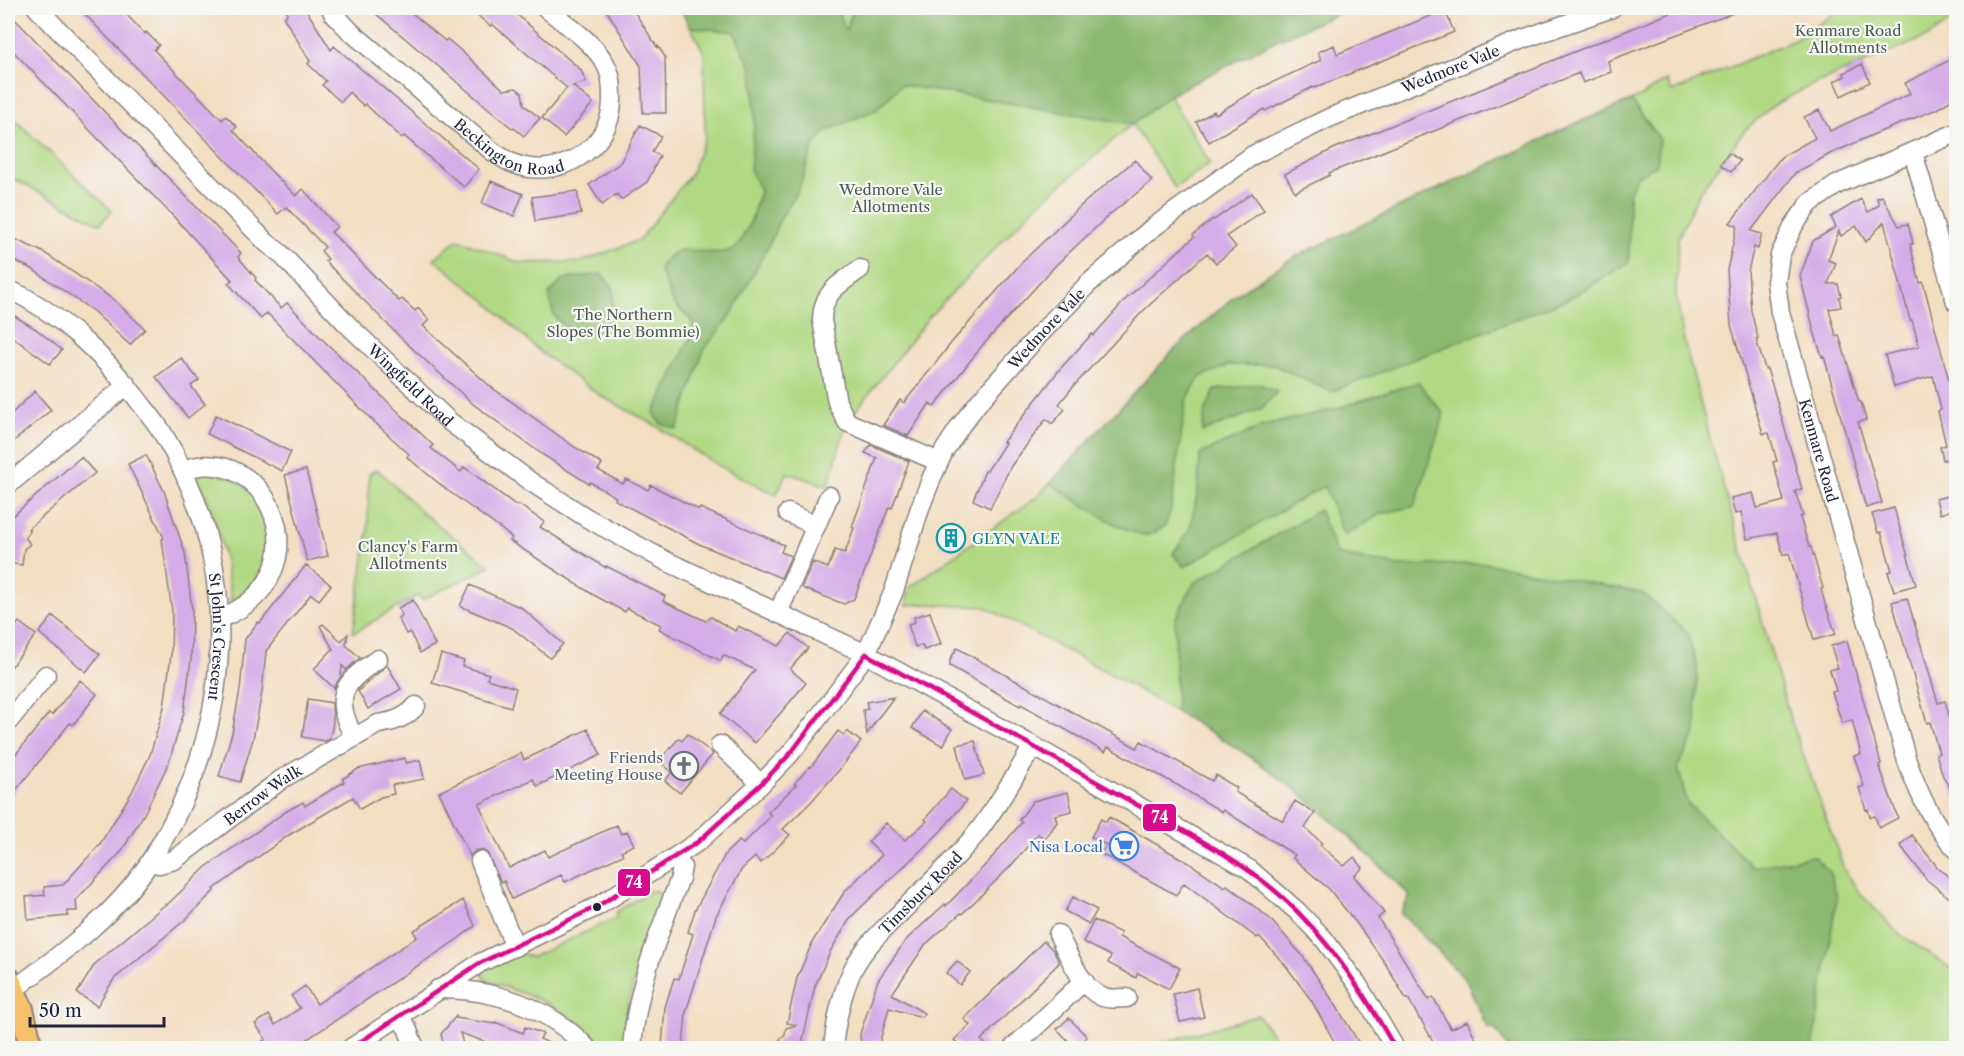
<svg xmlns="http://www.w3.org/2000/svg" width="1964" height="1056" font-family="'Libre Caslon Text',serif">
<rect width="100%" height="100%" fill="#f6f6f2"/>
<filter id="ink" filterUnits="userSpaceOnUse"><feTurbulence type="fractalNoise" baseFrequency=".0167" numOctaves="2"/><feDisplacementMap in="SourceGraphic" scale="12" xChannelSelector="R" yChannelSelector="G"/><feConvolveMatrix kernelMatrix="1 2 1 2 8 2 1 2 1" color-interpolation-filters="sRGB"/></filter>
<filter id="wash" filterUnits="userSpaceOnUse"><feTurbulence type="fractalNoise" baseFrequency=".008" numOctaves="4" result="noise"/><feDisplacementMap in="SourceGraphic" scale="24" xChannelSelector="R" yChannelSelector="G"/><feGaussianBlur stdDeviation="1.35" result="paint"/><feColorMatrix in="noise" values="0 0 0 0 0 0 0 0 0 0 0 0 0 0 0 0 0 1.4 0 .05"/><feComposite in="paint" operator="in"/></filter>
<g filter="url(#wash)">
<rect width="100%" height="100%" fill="#f2dec1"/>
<!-- green -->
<path fill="#b1d983" stroke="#6a7e5f" stroke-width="1.5" d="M681,8H1350L1277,39L1169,95L1210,163L1175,188L1132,124L1036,206L929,317L847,422L828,486L787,473L776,495L719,466L653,424L601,396L540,352L486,301L434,259L458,239L520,263L581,262L639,240L691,174L705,137L704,53Z
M1842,8H1953L1950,22L1929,36L1814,84L1775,104L1745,130L1699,193L1678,238L1676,294L1683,336L1709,436L1790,718L1844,869L1859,892L1898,933L1956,972V1048H1508L1496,1030L1487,1027L1466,980L1401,913L1410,896L1329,817L1287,783L1234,746L1127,683L985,607L923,604L906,605L910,587L1037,497L1175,349L1237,294L1293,258L1570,126L1640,97L1666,80L1672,92L1796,39Z
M8,113L112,211L100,224L16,180L8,178Z
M377,469L423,513L490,566L422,600L419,595L353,633L368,530L369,474Z
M195,471C207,473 226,474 236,480C284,513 279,574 231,602C226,557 216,512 195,471Z
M650,891H656L662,898L641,949L627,1012L624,1048H605C586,1028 563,1010 537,999C520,992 502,987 485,979L482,974L486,968L520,954L532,957L616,918V912Z
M1258,1015L1282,1048H1144Z"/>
<!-- forest -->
<path fill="#8cb971" stroke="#576e56" stroke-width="1.5" d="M680,8H836L846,30L854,8H1352L1277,40L1170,95L1133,124L901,85L877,109L826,131L814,145L799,188L778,223L769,245L731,315L704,350L677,429L661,424L654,413L694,330L691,320L674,304L659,268C681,236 694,256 723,252C728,251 733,249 737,247L750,223L760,191L750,169L755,114L752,69L734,32L690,27Z
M1632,101L1659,138L1656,166L1637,176L1629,194V262L1570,298L1331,392L1274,365H1229L1200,377L1186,401L1171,509L1165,526C1160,529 1154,534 1148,535C1130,538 1067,495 1050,483L1175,349L1237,294L1293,258L1570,126Z
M601,274L613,287V308L602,331C585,334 568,333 556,318C552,313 551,301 549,294L564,279Z
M1418,382L1444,414L1415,506L1380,514L1344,536L1324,486L1184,567L1173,554L1190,528L1198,491L1200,454L1263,426L1335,409Z
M1259,384L1277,392L1261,409L1202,432L1205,411L1215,390Z
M1319,510L1337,554L1398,566L1485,563L1642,593L1687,632L1697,665L1696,732L1678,767L1687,803L1753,867L1813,856L1829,871L1837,896L1813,1048H1508L1496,1030L1487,1027L1466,980L1401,913L1410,896C1371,856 1332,818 1288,784C1253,756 1214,734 1176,712L1175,619L1194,583Z"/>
<g id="blocks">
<!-- building -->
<path fill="#d5ace8" d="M79,8H120L145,34L146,32L159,45L154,50L222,120L226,116L237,127L233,130L272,172L296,196L303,189L337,227L331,232L399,301L402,299L415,311L418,308L429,320L423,326L491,387L573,446L602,464L598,470L623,484L626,479L648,490L651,485L699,510L700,508L784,545L781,552L791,556L781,578L699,544L615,500L616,497L590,482L589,484L543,455L473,404L400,337L325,261L328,259L321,251L325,247L286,207L278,214Z
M286,8H305L331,50L334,46L479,169L464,187L404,136L402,138L365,104L364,106L349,92L341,102L322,85L326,81L308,64L310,61L284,18L287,14Z
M369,8H406L445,41L447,39L459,49L504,90L516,88L522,93L524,105L540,118L524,136L514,128L513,129Z
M469,8H509L581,70L586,82L573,86L593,103L564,137L542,118L567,88L492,24L490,26Z
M605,8H632L657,47L658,46L665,57L666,113H643L641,66Z
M1683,8H1746L1608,61L1611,72L1583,83L1579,73L1329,173L1330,175L1295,192L1285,174L1333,149Z
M1445,10L1454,32L1314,88L1313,87L1265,111L1264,109L1209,142L1196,122L1214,111L1216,114L1256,90L1321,60L1318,52L1334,45L1337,54Z
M8,12L241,253L238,257L256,278L255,280L281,308L287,303L321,338L433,445L431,448L461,472L464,467L517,506L518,504L544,522L540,527L606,568V566L665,596L663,601L706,621L711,617L735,631L738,626L779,646L790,633L808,648L790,669L806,683L755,743L720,714L755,670L723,655L721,661L659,629L661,625L627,608L625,612L592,594L510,541L512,538L501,529L447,490L407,457L409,454L369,417L267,313L261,319L228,283L232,280L174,217L8,46Z
M1956,57V97L1937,109L1877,133L1830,154L1795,173L1751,231L1762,234L1758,249L1754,247L1748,271L1751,311L1758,338L1756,339L1765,369H1767L1774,391L1802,489L1795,491L1803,516L1800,517L1809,547H1811L1823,588L1821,589L1825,604L1836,634L1814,640L1789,553L1783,555L1777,533L1747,539L1741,512L1735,514L1731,498L1753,493L1757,508L1784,501L1773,462L1777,461L1769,433L1763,434L1731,325L1727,270L1737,226L1730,223L1781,157L1815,138L1804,117L1819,110L1830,131L1910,94L1905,83Z
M1862,64L1870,82L1841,96L1834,81L1845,76L1844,73Z
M640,125L661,136L652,152L660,156L647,182L621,200L617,194L602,205L589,185L620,163Z
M1729,153L1740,161L1731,172L1720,164Z
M1135,160L1152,181L1109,215L1056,265L981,347L934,407L930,403L908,436L883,425L900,400L904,403L952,342L1023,261L1085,202Z
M491,181L523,194L514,216L482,203Z
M577,191L581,214L535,221L532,197Z
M1252,193L1264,210L1227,236L1236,247L1216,263L1207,253L1143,311L1072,388L1059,404L1065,409L1052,424L1046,419L1011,466L990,508L973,500L985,471H987L1005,443L1003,442L1060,369L1092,334L1093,336L1126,299L1194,237L1193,235L1213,219L1214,220Z
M1882,196L1899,226L1908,224L1913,244H1910L1915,264L1920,283L1923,282L1956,407V465H1951L1950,459L1943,460L1940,447L1946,445L1938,411L1941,410L1933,376L1894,387L1885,355L1919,346L1912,320H1910L1884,222L1866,242L1856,226L1841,236L1839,231L1828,260L1836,263L1828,284H1838L1841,296L1839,297L1841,307L1829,309L1836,336L1839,335L1859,402H1861L1866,420L1858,422L1882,503L1866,508L1824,356L1822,357L1814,331L1800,276L1813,241L1836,227L1831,217L1861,199L1868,212L1879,205L1877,198Z
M8,236L43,252L114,300L145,329L130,345L93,311L32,269L8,258Z
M8,312L36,329L62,350L50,364L8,334Z
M181,358L199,380L191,386L205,404L188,418L156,377Z
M35,391L51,410L8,446V417Z
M216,415L291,452L282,471L207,434Z
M871,445L909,461L892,508L889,507L854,599L844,604L804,589L802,587L813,562L828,568L835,550L845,553L854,528L852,527L877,458L865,453Z
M146,455L164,491L185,553L192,610L191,659L184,712L169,762L144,814L121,852L76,900L77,911H67L68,916L28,920L26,897L45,895L44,887L63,885L100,844L132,792L150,755L164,707L171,655L172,611L162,539L164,538L128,464Z
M81,457L95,473L28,529L30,532L25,537L30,544L24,549L22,565L13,564L8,558V520Z
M306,470L328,556L307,561L285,475Z
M1951,495L1955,509L1940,514L1936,499Z
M1894,508L1916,585L1894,591L1888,572L1892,571L1881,532L1878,533L1872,514Z
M946,527L961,532L955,550L940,545Z
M306,565L331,585L319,600L311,594L266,651L262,693L253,739L240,782L219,776L232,733L240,690L245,639L258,622L260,623Z
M470,585L522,608L563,644L550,658L512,628L460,606Z
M1907,598L1938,703L1945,701L1956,740V799L1943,776L1936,754L1939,753L1930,722L1927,723L1892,602Z
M413,600L435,645L420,653L410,632L406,634L398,618L402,615L398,608Z
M930,612L941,644L924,650L922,645L915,647L908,624L915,622L914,617Z
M53,616L100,654L86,672L39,633Z
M19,622L36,635L8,671V636Z
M323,624L341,641L348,634L346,645L360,658L346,670L342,665L341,676L334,688L314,669L333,649L320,626Z
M1847,641L1881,764L1879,765L1898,818L1879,828L1875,816L1870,817L1868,809L1866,810L1859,788L1864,786L1854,756L1861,754L1852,720L1842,723L1832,692L1836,691L1830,670L1838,668L1831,646Z
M957,648L1137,748L1141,741L1212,781L1216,775L1237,788L1235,792L1283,821L1295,801L1315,813L1305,828L1322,843L1320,845L1344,866L1354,857L1363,868L1354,876L1384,913L1378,918L1429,1000L1433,997L1451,1029L1467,1021L1477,1042L1466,1048H1437L1421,1020H1420L1408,998L1406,999L1385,963L1358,925L1329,889L1293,858L1295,855L1223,810L1222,812L1177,785L1108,747L1105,752L1021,704L1020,706L950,666V660Z
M441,654L464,661L462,666L489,674L487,679L516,688L511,707L432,683Z
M387,665L401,689L368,709L358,691Z
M80,680L97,694L73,725L70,723L54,743L8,800V764L49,713L52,715Z
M894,697L878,718L867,734L863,710L868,709L866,702Z
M308,699L332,703L333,722L330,739L325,741L302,737Z
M922,711L952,729L943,746L912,728Z
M588,729L601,755L537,786L533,779L479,804L509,868L545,850L548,857L617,825L621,834L627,831L634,845L621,851L623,855L565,882L561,875L512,899L504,881L501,882L487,853L482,850H476L470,856L439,792L521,753L524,760Z
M838,731L844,735L847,731L861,742L840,769L809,804L783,829L790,835L761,863L755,857L742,869L716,916L686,1012L683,1048H662L665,1007L674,978L679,979L686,956L693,934L688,932L695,910L726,853L739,841L743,844L771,816L768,812L796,785L794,784L810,766L811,767Z
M688,734L713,754L680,793L665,781L672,772L659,761L679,738L682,741Z
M975,741L984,775L965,780L957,745Z
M405,758L406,763L420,760L424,779L392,785L394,794L381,797L360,809L353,797L289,835L214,889L215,890L186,919L114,979L97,1006L77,993L95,964L166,904L167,905L206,867L224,854L287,811L303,802L305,806L344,782L342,779L358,769Z
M951,789L966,801L940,832L851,917L831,950L815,986L801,1048H772L785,1034L786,1028L797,1025L787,1023L797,978L813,941L845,891L882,855L868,842L886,823L905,840L927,821L925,819Z
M1068,792L1072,811L1055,815L1057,822L1045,839L1038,834L1009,868L962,914L961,913L925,945L892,994L924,1013L922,1017L889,1008L880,1041V1048H861L860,1034L878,980L906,940L945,904L946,906L990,860L1022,822L1019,820L1033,801Z
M1109,817L1189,863L1225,887L1227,885L1269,918L1302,955L1335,1004L1362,1048H1338L1311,1000L1286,966L1259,936L1257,938L1184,883L1176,895L1101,854L1106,845L1091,837L1101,819L1106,822Z
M1912,835L1938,868L1956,883V903L1927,880L1900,845Z
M1073,897L1097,910L1089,924L1065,911Z
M463,900L475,926L455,941L294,1048H253L266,1039L255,1024L269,1015L275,1025L300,1008L291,996L305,986L317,1004L417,937L413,931Z
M1094,920L1121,933L1119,937L1180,968L1169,989L1138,973L1136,978L1108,963L1111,956L1083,942Z
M1044,941L1054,951L1059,963L981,1040L989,1048H962L954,1040L970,1025L964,1019Z
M957,961L970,972L960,985L946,973Z
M1197,988L1204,1017L1180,1022L1173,994Z
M456,1016V1018L495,1024V1022L523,1033L525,1027L543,1034L540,1039L559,1048H503L460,1033L464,1048H444L441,1034Z
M1069,1018L1087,1037L1075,1048L1057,1029Z"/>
</g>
</g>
<g filter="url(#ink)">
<use href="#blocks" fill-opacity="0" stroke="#8a807e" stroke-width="1.5"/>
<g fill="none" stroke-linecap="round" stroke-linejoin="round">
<!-- minor casing -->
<g stroke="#8a807e" stroke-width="21">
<g id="minor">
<path id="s1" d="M37,8L267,243L280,253L349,326L450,422L531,482L587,518L666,561L866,654L1033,746L1249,869L1297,911L1324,939L1358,985L1395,1048"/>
<path id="s2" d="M331,8L333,13L350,31L492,151C498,155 505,160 512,163C556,182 611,150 612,101C612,89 612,76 606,65C594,42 565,24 546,8"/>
<path id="s3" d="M1956,133L1838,184L1810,203L1794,225L1780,255L1776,282L1780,312L1907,761C1919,794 1932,823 1956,849"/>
<path d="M1913,152L1956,302"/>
<path d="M860,269C840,284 822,292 822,320L837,402L847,422L939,462"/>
<path id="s4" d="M8,289C57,311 102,354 135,396C144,408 154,419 162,432C245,568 235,728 151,860C118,913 63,953 13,990"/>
<path d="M183,470C269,439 327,576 221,618"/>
<path d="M8,485L127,385"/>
<path d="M788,513L816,526"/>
<path d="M778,613L829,496"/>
<path d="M8,722L46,675"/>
<path d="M354,737C332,696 343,683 378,659"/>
<path d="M720,745L761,784"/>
<path d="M480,861L515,947"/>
<path id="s5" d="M150,862L159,864L174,860L282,779L378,724C393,722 406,718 416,706"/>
<path d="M1058,934C1067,952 1081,987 1100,996C1107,1000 1119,998 1127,998"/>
<path d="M438,989C494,989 548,1006 587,1048"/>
<path d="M399,1017L407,1028L415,1048"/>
<path id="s6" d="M351,1048L480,963L598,906L675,857L699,841L761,784L790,754L816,721L866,654L894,591L920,508L932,477L944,451L961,425L978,403L1037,337L1088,284L1151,229L1253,155L1329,118L1523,39L1612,8"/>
<path d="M632,1048C636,990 659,932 680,878L682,867L675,857"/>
<path id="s7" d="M833,1048C836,1021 841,994 853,969C864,947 883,930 900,913C926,887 953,862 976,834C998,806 1015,776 1033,746"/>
<path d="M1013,1048L1084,981"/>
</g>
</g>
<!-- major casing -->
<g stroke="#8a807e" stroke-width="26">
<path id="major" d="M8,978L22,1009L31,1048"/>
</g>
<!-- minor -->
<use href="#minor" stroke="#fff" stroke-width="18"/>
<!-- major -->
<use href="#major" stroke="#f6c16b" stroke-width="22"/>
<!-- bus-1 casing -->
<g stroke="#f6f6f2" stroke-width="9">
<path id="bus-1" d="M866,654C955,703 1044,752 1132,802C1183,831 1237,857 1281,896C1329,939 1364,993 1395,1048
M351,1048L480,963L598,906L699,841L761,784L790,754L866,654"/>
</g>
<!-- bus-1 -->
<use href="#bus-1" stroke="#d70b8c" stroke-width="4.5"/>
</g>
</g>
<!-- icons -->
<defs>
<g id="building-ring" transform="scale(1.5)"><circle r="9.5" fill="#f6f6f2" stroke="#0f9aa8" stroke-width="1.5"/><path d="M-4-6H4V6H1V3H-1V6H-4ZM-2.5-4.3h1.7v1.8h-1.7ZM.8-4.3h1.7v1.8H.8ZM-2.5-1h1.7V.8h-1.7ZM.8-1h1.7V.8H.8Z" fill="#0f9aa8"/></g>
<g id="church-ring" transform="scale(1.5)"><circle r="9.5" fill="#f6f6f2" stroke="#6b7280" stroke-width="1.5"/><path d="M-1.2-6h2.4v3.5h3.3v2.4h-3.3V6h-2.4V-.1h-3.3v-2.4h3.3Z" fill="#6b7280"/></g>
<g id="supermarket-ring" transform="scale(1.5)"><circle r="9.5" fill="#f6f6f2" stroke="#3f7fe0" stroke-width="1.5"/><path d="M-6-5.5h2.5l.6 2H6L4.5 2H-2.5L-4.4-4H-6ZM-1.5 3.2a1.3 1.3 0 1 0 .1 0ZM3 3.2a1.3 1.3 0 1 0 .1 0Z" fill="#3f7fe0"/></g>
</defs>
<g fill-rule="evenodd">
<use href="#building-ring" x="951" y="538"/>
<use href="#church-ring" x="684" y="766"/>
<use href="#supermarket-ring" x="1124" y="846"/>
</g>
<!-- markers -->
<circle fill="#22223b" stroke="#f6f6f2" stroke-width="2" cx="597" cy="907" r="5"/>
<g text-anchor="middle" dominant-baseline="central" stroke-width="4.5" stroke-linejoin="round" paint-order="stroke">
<!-- park labels -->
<g font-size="15" fill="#4d5951" stroke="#f6f6f2">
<text x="1848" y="30">Kenmare Road<tspan x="1848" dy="17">Allotments</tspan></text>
<text x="891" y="189">Wedmore Vale<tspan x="891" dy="17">Allotments</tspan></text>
<text x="623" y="314">The Northern<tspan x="623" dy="17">Slopes (The Bommie)</tspan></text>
<text x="408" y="546">Clancy's Farm<tspan x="408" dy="17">Allotments</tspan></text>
</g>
<!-- street labels -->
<g font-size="15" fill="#22223b" stroke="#f6f6f2">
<text stroke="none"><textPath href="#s6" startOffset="1521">Wedmore Vale</textPath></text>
<text stroke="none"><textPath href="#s2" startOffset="231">Beckington Road</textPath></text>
<text stroke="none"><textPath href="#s6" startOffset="1035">Wedmore Vale</textPath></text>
<text stroke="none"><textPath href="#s1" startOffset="531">Wingfield Road</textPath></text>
<text stroke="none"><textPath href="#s3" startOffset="424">Kenmare Road</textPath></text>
<text stroke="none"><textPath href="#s4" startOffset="428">St John's Crescent</textPath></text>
<text stroke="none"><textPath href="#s5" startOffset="135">Berrow Walk</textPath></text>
<text stroke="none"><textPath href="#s7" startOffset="184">Timsbury Road</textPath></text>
</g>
<!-- culture labels -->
<g font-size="15" fill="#0d838f" stroke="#f6f6f2" text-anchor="start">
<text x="972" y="538">GLYN VALE</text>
</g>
<!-- worship labels -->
<g font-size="15" fill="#5b616d" stroke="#f6f6f2" text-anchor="end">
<text x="663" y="757">Friends<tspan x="663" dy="17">Meeting House</tspan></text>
</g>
<!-- shop labels -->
<g font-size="15" fill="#366cbe" stroke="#f6f6f2" text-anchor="end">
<text x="1103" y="846">Nisa Local</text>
</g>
</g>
<g stroke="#f6f6f2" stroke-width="2">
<rect x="1142" y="803" width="35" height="29" rx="6" fill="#d70b8c"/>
<rect x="617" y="868" width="34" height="29" rx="6" fill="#d70b8c"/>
</g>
<g font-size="16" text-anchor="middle" font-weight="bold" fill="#fff">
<text x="1160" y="823">74</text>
<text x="634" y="888">74</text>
</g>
<!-- margin -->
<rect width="1964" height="1056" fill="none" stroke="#f6f6f2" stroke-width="30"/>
<!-- scale -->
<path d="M30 1017v9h134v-9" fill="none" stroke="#22223b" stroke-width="3"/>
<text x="39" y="1017" font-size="18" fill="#22223b" stroke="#f6f6f2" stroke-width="4.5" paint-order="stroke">50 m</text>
</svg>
